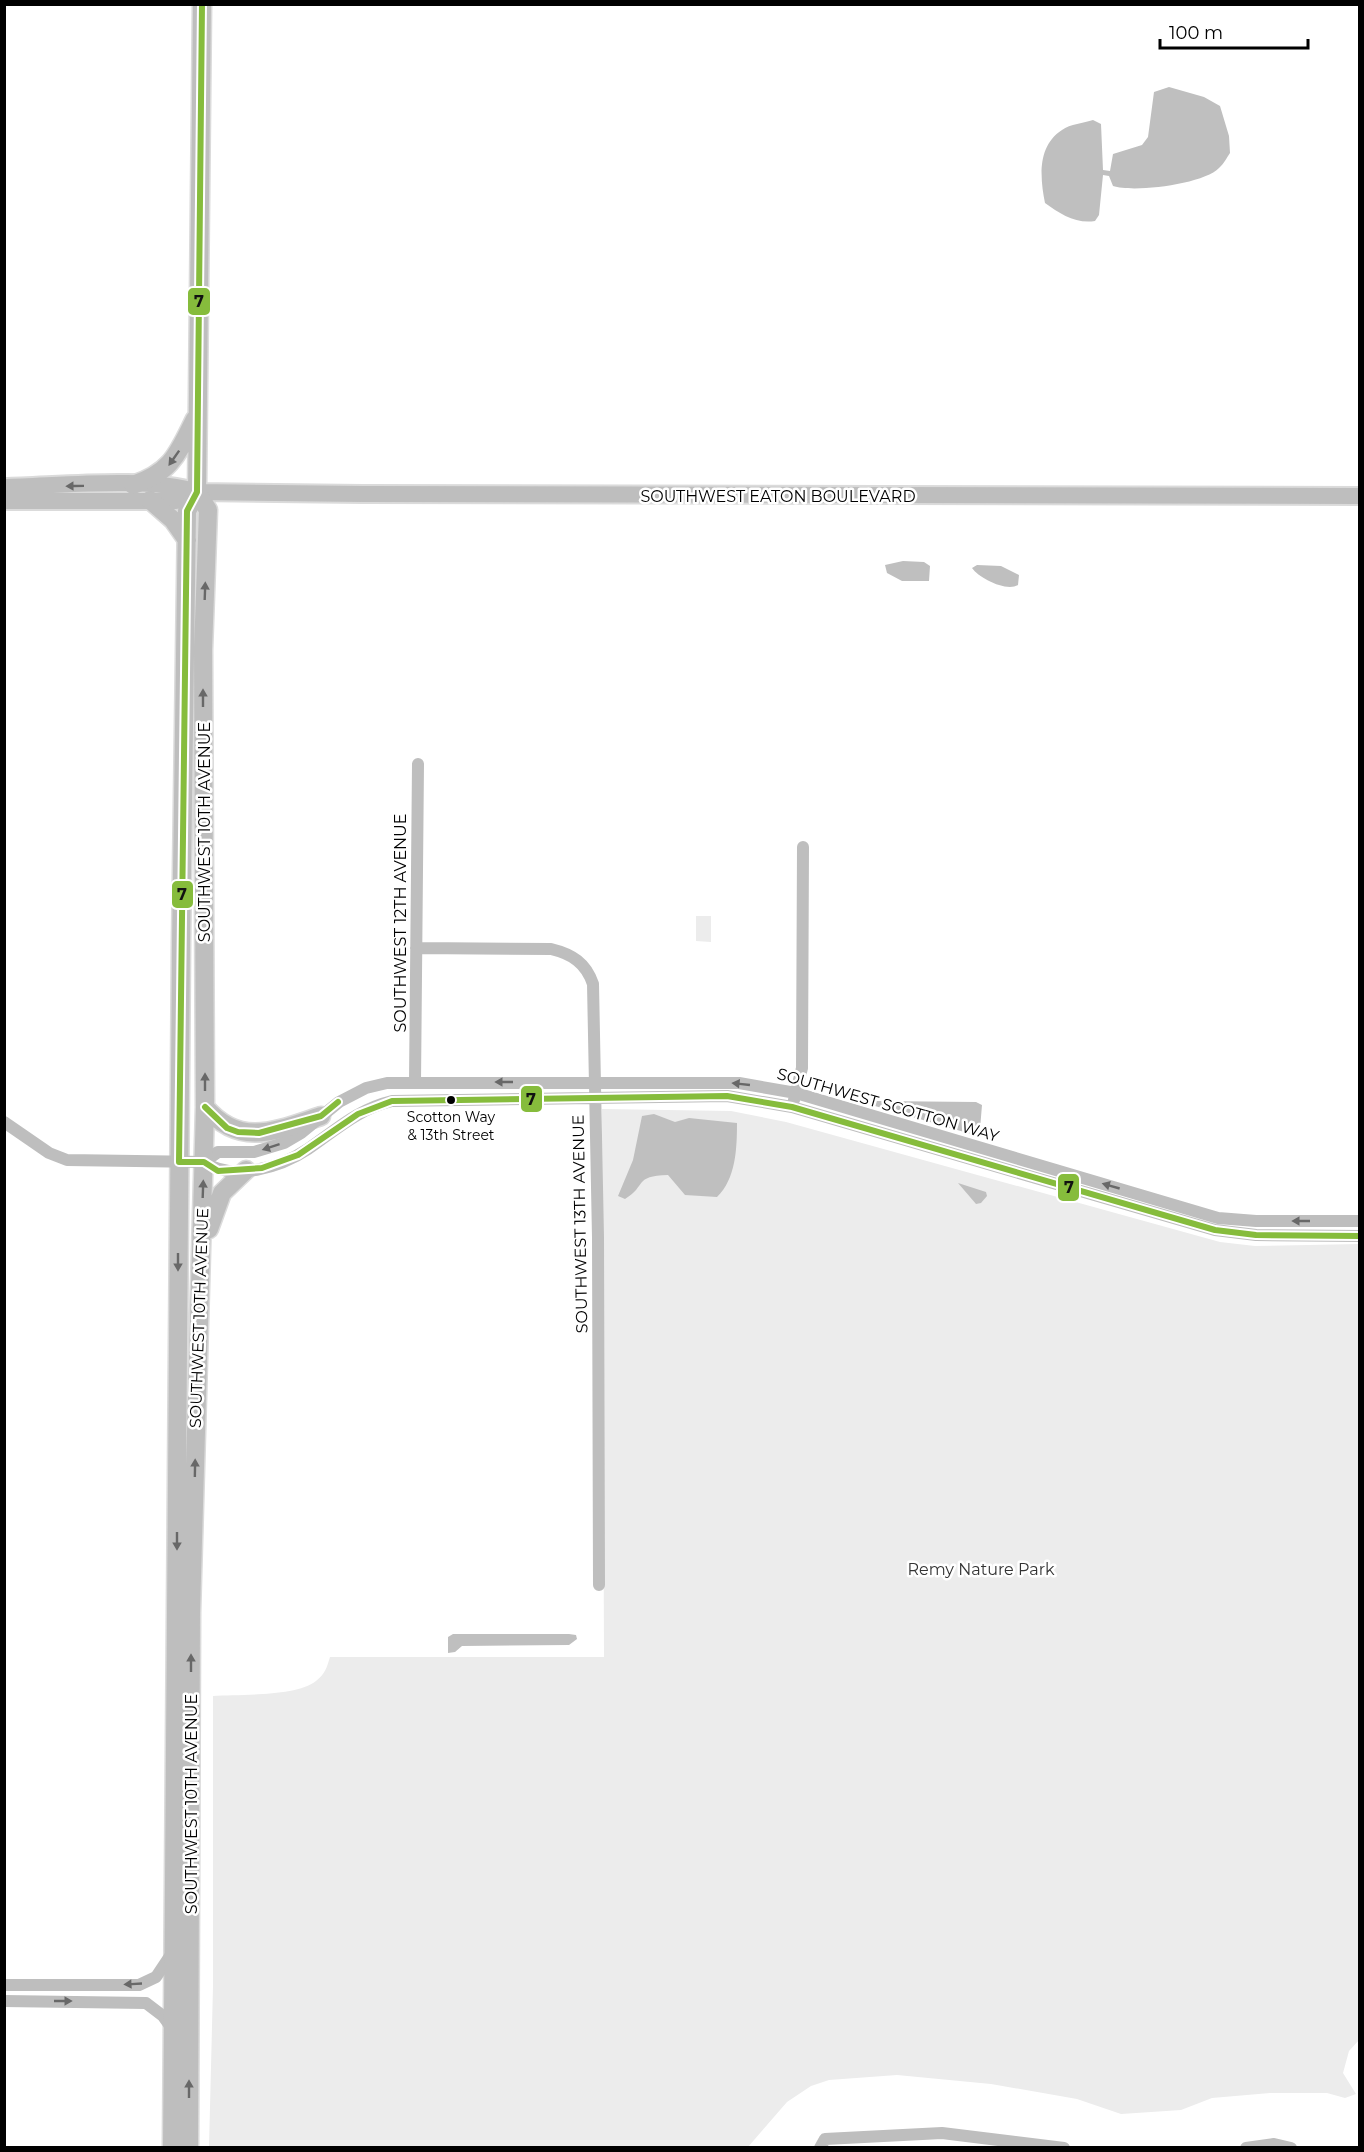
<svg xmlns="http://www.w3.org/2000/svg" width="1364" height="2152" font-family="Montserrat,sans-serif">
<rect width="100%" height="100%" fill="#fff"/>
<!-- green -->
<path fill="#ececec" d="M696,916H711V942L696,941Z
M602,1109L731,1111L786,1122L1220,1242L1255,1246L1359,1244L1360,2039L1349,2051L1343,2073L1356,2094L1345,2098L1327,2093H1270L1212,2098L1181,2110L1121,2114L1077,2099L991,2084L897,2075L829,2080L811,2086L787,2102L748,2147L209,2148L213,1986V1696C239,1694 296,1697 316,1681C325,1674 327,1667 330,1657H604Z"/>
<!-- water -->
<path fill="#bfbfbf" d="M1169,87L1204,97L1220,106L1229,136L1230,153C1227,157 1224,164 1219,168C1204,184 1134,193 1113,186L1109,176L1103,175L1099,215L1095,221C1076,224 1060,214 1045,203C1040,178 1037,146 1062,130C1070,124 1084,123 1093,120L1101,124L1103,170L1110,171L1113,154L1142,145L1148,137L1154,92Z
M903,561L924,562L930,566L929,581H902L887,573L885,565Z
M977,565L1001,566L1019,575L1018,585C1006,592 979,578 972,568Z
M876,1101L976,1102L982,1105L980,1129L977,1133L971,1134L875,1106Z
M654,1114L675,1122L689,1118L737,1123C737,1148 736,1179 717,1197L685,1195L668,1175C633,1176 647,1186 625,1199L618,1196L633,1160L642,1116Z
M958,1183L986,1192L987,1196L981,1203L976,1204Z
M453,1634H569L576,1635L577,1639L569,1645L462,1646L455,1652L448,1653V1637Z"/>
<g fill="none" stroke-linecap="round" stroke-linejoin="round">
<!-- major casing -->
<g stroke="#dbdbdb" stroke-width="20">
<path id="major" d="M4,487C59,486 147,476 197,492L363,494L1360,496
M4,501H176L197,492"/>
</g>
<!-- highway casing -->
<g stroke="#dbdbdb" stroke-width="21">
<path id="highway" d="M133,485C172,472 178,453 195,419
M150,500L173,520L187,540
M205,1107C240,1148 276,1131 321,1116
M209,1229L222,1193L246,1170
M172,2148L181,944L187,511L197,492L202,4
M189,2148L191,1613L205,1107L203,650L208,510L197,492"/>
</g>
<!-- minor -->
<path stroke="#bebebe" stroke-width="12" d="M416,948L551,949C572,954 586,963 593,984L598,1237L599,1585
M415,1082L418,764
M794,1100L802,1068L803,847
M4,1122L49,1153L67,1160L204,1162L218,1152H254L284,1143L301,1133L339,1102L366,1088L387,1083H739L796,1093L1218,1218L1256,1221H1360
M204,1162C233,1182 281,1167 308,1149C336,1130 358,1109 392,1101L727,1096L792,1107L1215,1230L1256,1235L1360,1236
M4,1985H139L156,1977L172,1953
M4,2001L146,2003L163,2016L173,2030
M820,2148L825,2139L942,2133L1064,2148
M1246,2148L1274,2144L1291,2148"/>
<!-- major -->
<use href="#major" stroke="#bebebe" stroke-width="16"/>
<!-- highway -->
<use href="#highway" stroke="#bebebe" stroke-width="18"/>
<!-- bus-1 casing -->
<g stroke="#fff" stroke-width="10">
<path id="bus-1" d="M202,4L197,492L187,511L179,1162H204L218,1171L262,1168L298,1155L358,1114L392,1101L727,1096L792,1107L1215,1230L1256,1235L1360,1236
M205,1107L227,1128L238,1132L259,1133L321,1116L338,1102"/>
</g>
<!-- bus-1 -->
<use href="#bus-1" stroke="#86bc3c" stroke-width="6"/>
</g>
<!-- one-way arrows -->
<defs><path id="oneway-solid" d="M-6-.8H1V-3.2L6.5 0L1 3.2V.8H-6Z" transform="scale(1.5)"/></defs>
<g fill="#686868">
<use href="#oneway-solid" transform="translate(174 458) rotate(125)"/>
<use href="#oneway-solid" transform="translate(75 486) rotate(179)"/>
<use href="#oneway-solid" transform="translate(205 591) rotate(-88)"/>
<use href="#oneway-solid" transform="translate(203 698) rotate(-90)"/>
<use href="#oneway-solid" transform="translate(205 1082) rotate(-90)"/>
<use href="#oneway-solid" transform="translate(504 1082) rotate(-180)"/>
<use href="#oneway-solid" transform="translate(741 1084) rotate(-174)"/>
<use href="#oneway-solid" transform="translate(271 1147) rotate(162)"/>
<use href="#oneway-solid" transform="translate(1111 1186) rotate(-164)"/>
<use href="#oneway-solid" transform="translate(203 1189) rotate(-88)"/>
<use href="#oneway-solid" transform="translate(1301 1221) rotate(-180)"/>
<use href="#oneway-solid" transform="translate(178 1262) rotate(90)"/>
<use href="#oneway-solid" transform="translate(195 1468) rotate(-89)"/>
<use href="#oneway-solid" transform="translate(177 1541) rotate(90)"/>
<use href="#oneway-solid" transform="translate(191 1663) rotate(-90)"/>
<use href="#oneway-solid" transform="translate(133 1984) rotate(177)"/>
<use href="#oneway-solid" transform="translate(63 2001)"/>
<use href="#oneway-solid" transform="translate(189 2089) rotate(-90)"/>
</g>
<!-- markers -->
<circle fill="#000" stroke="#fff" stroke-width="2" cx="451" cy="1100" r="5"/>
<g text-anchor="middle" dominant-baseline="central" stroke-width="5" stroke-linejoin="round" paint-order="stroke">
<!-- bus labels -->
<g font-size="14" fill="#000" stroke="#fff">
<text x="451" y="1117">Scotton Way<tspan x="451" dy="18">&amp; 13th Street</tspan></text>
</g>
<!-- street labels -->
<g font-size="16" fill="#000" stroke="#fff">
<text x="778" y="496">SOUTHWEST EATON BOULEVARD</text>
<text transform="translate(204 832) rotate(-90)">SOUTHWEST 10TH AVENUE</text>
<text transform="translate(400 923) rotate(-90)">SOUTHWEST 12TH AVENUE</text>
<text transform="translate(888 1105) rotate(16)">SOUTHWEST SCOTTON WAY</text>
<text transform="translate(580 1224) rotate(-91)">SOUTHWEST 13TH AVENUE</text>
<text transform="translate(199 1318) rotate(-88)">SOUTHWEST 10TH AVENUE</text>
<text transform="translate(191 1804) rotate(-90)">SOUTHWEST 10TH AVENUE</text>
</g>
<!-- park labels -->
<g font-size="16" fill="#333" stroke="#fff">
<text x="981" y="1569">Remy Nature Park</text>
</g>
</g>
<g stroke="#fff" stroke-width="2">
<rect x="187" y="287" width="24" height="29" rx="6" fill="#86bc3c"/>
<rect x="171" y="880" width="23" height="29" rx="6" fill="#86bc3c"/>
<rect x="520" y="1085" width="23" height="28" rx="6" fill="#86bc3c"/>
<rect x="1057" y="1173" width="23" height="29" rx="6" fill="#86bc3c"/>
</g>
<g font-size="16" text-anchor="middle" font-weight="bold" fill="#111">
<text x="199" y="307">7</text>
<text x="182" y="900">7</text>
<text x="531" y="1105">7</text>
<text x="1069" y="1193">7</text>
</g>
<!-- border -->
<rect width="1364" height="2152" fill="none" stroke="#000000" stroke-width="12"/>
<!-- scale -->
<path d="M1160 39v9h148v-9" fill="none" stroke="#000000" stroke-width="3"/>
<text x="1169" y="39" font-size="18" fill="#000000" stroke="#ffffff" stroke-width="4.5" paint-order="stroke">100 m</text>
</svg>
